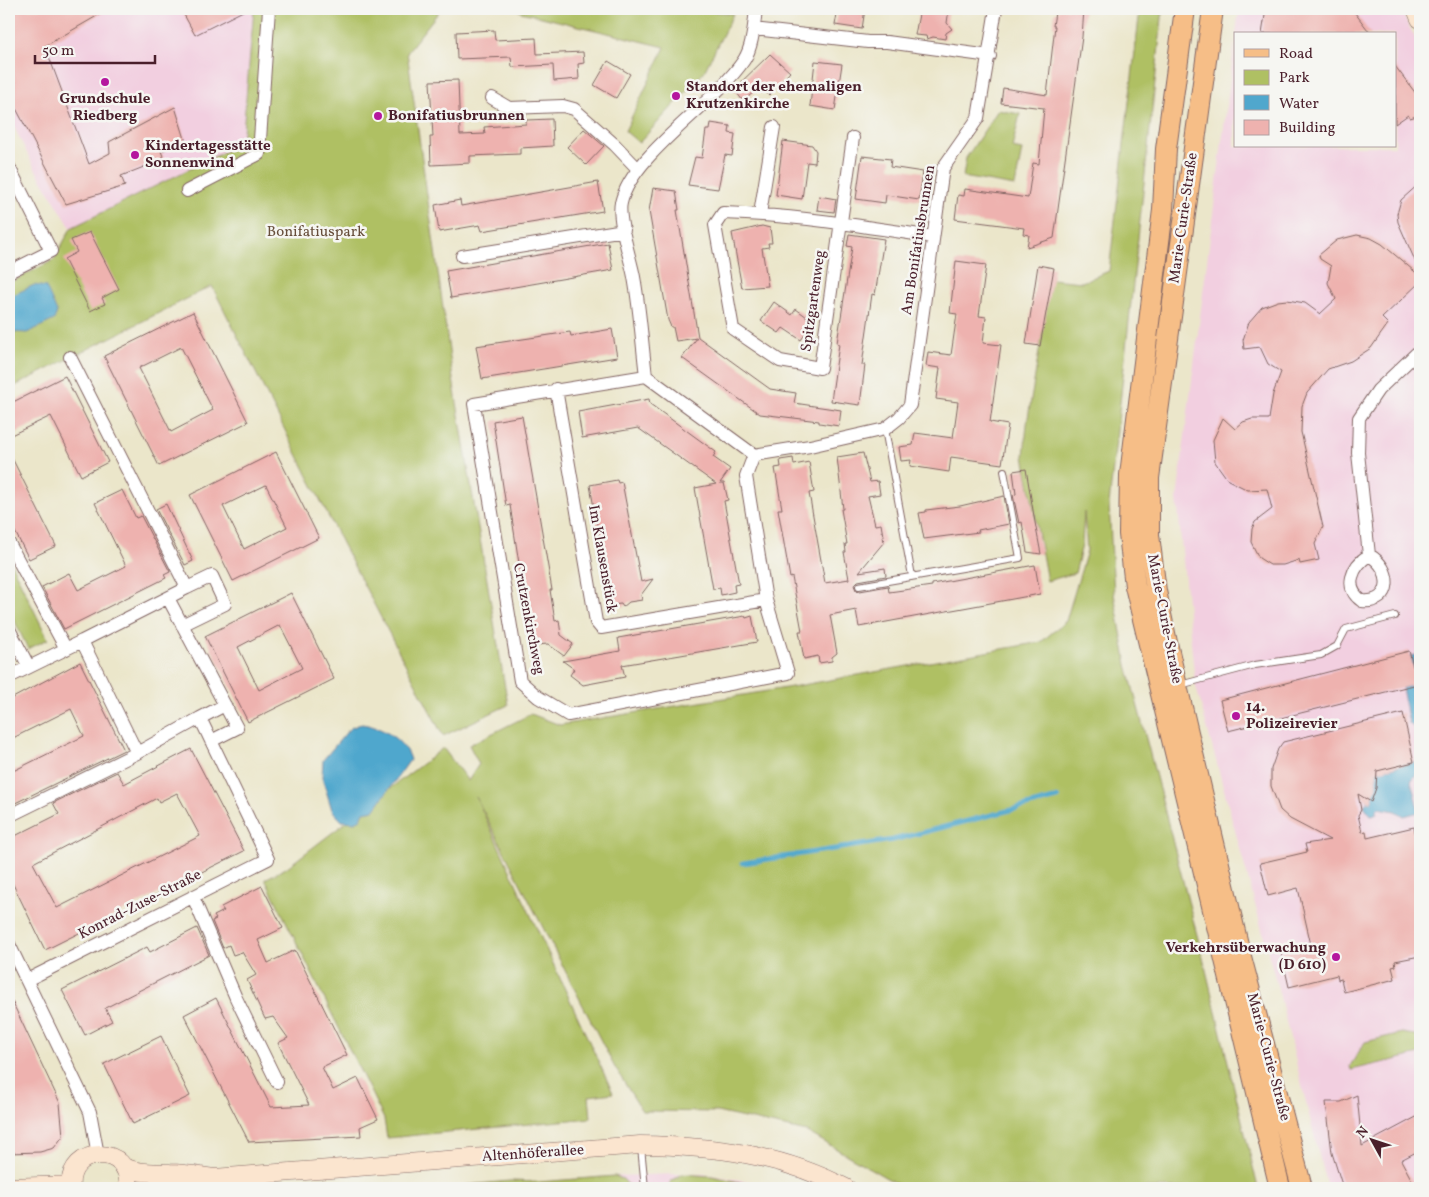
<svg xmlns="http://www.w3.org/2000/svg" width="1429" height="1197" font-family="Vollkorn,serif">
<rect width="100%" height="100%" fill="#f6f6f2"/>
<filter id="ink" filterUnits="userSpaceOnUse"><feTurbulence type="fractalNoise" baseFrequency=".02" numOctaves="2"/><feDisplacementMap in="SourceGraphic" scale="10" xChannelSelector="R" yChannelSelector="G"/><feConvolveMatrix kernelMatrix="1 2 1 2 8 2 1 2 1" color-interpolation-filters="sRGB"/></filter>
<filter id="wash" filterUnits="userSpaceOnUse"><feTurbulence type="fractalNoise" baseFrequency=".0096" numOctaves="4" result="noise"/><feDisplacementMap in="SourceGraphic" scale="20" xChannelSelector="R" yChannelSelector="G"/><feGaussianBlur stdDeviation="1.12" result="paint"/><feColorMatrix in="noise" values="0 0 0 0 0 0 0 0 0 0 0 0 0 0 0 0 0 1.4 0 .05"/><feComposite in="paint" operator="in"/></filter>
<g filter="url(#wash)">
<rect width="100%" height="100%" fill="#ebe6ca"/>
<!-- built -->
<path fill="#f2cfe0" d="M9,9H254L242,143L71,228L34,167L9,117Z
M1239,9H1400L1420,47V1188H1327L1278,989L1195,683L1177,499L1235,39V146H1395V34H1236Z
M676,1174H704L747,1181L770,1188H433L510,1181L539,1182L615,1176Z"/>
<!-- green -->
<path fill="#afc063" stroke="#7c7047" d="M254,9H441L407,52L453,379L508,705L443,736L343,545L212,286L9,389V283L54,260L71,228L242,143Z
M517,9H694L733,14L704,72L639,143L625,131L665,47L521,12Z
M1140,9H1163L1109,504L1114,594L1127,665L1205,966L1258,1188H904L807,1132L717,1112L642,1111L614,1066L476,797L613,1093L589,1096L591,1118L387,1138L384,1119L265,879L286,868L443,748L468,781L479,764L469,745L531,714L560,725L786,688L1041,642L1066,621L1087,551L1084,512L1082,545L1075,573L1047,581L1024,456L1027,424L1051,279L1082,282L1109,271Z
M998,110L1020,114L1012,148L1022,150L1015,186L963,177L966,158Z
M9,559L48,639L28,649L9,609Z
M1402,1033L1420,1036V1054L1351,1070L1350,1066L1365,1042Z
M682,1174L712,1176L766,1188H671L670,1182Z
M615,1176L623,1179L631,1188H467V1185L510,1181L539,1182Z"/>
<!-- water -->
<path fill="#50a7cd" stroke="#4d637c" d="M34,285L46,287L57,312L54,320L27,333L9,332V297Z
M1420,654V733L1409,723L1402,688L1417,684L1411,656Z
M361,724C381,726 405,740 410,760L374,810L364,812L361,819L355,822L342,821L332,810L322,777L323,760L350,728Z
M1420,761V769L1411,781L1419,812L1404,816L1396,811L1378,808L1376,814L1371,815L1364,806L1368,800L1371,802L1376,788L1377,771Z"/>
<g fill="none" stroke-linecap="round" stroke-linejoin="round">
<!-- stream -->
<path stroke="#50a7cd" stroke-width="5" d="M743,863L893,840L1058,798"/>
</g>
<g id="blocks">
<!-- building -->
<path fill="#eeb2af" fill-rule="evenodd" d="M9,9H109L45,46L89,164L110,153L109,142L175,107L186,142L161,151L164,159L121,176L125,186L66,204L9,95Z
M181,9H247L195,35Z
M838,9H865L862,29L835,25Z
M920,9H949L947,23L952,29L946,33L945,39L933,37L927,39L926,36L915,35Z
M1059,9H1084L1082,37L1054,238L1027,247L1029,235L1023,234L1024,228L955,219L958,195L964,196L965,189L1028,198L1033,163L1039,164L1044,108L1001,103L1003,88L1047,95L1055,26H1053L1055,12H1058Z
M1266,9H1352L1371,34H1262Z
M494,30L495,40L536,38L537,54L583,52L584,63L578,64L579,79L554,81L553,65L512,67L511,57L457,59L456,32Z
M770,54L790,72L769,95L760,87L743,101L734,89Z
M608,61L630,74L616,98L594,85Z
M815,61L842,64L835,110L810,106Z
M1395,66L1420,99V115L1410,118L1408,115L1395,124Z
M458,80L460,135L485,134L484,127L526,124V120L552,119L553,146L520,148V154L470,156V163L431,165L430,137H433L430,81Z
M711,123L730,126L729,133L735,134L732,156L725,155L718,189L688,185L695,157L702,158L706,130H710Z
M584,129L604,146L586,165L567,147Z
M783,141L812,145L816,151L815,163L807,162L802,199L776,195Z
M862,156L891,159L890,167L923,172L919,200L886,195L885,203L856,199Z
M598,182L603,211L482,231L480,225L439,232L435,205L460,200L461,206Z
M1420,183V272L1398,222L1397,214L1401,200Z
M653,188L676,191L679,210H677L698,337L770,389L796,393L794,403L841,410L839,426L819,423V421L760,414L682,358L697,338L676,341L673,327H671L668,320L649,211Z
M819,196L836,199L834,212L817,210Z
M762,226L770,228L772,243H768L769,247L762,248L768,286L742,288L732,233Z
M90,232L119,289L102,298L105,304L90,311L64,259L77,252L71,240Z
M849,234L884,239L875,295L872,294L862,365H865L860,405L831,401L839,344L837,343L852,247L847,246Z
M1357,235L1371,238L1382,244L1420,276V282L1382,318L1388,324L1371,348L1351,361L1328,369L1307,393L1302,406L1301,432L1323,527L1315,544L1319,560L1300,564L1299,560L1283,565H1270L1259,558L1251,542L1252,529L1255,522L1272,509L1267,489L1248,490L1228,480L1215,462L1213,440L1223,418L1235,429L1243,422L1252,419H1269L1273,394L1281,372L1268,364L1260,347L1244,349L1243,340L1249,322L1262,307L1278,301L1287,300L1305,303L1320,314L1336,299L1328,283L1331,266L1320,259L1319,255L1337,240Z
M608,243L613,270L451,298L446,271Z
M956,261L986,265L979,316L986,317L983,343L1001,345L990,422L1008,425L1002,464L951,457L949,472L910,466L911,460L901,461L899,447L913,445L915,433L953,438L958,402L936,399L940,368L926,366L928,352L951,355L957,314L950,313Z
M1038,265L1054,268L1040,346L1026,344Z
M774,302L792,315L796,309L814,322L801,340L783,328L779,333L761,321Z
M193,312L248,422L159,466L104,356ZM181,347L213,410L171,432L139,368Z
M612,329L617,357L482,379L476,346L570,332L571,336Z
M65,376L108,462L81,476L51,416L9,436V404Z
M649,399L650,404L716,452L713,457L730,469L720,483H724L728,500L724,501L739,584L734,585L735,592L721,595L720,588L713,589L695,488L716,484L638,428L582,438L578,412Z
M522,416L552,590H550L555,621L559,620L561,635L573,644L564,656L548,644L536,645L533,625L527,626L521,595H524L518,557L510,505L506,506L493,421Z
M9,452L56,546L29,559L9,520Z
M276,452L319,538L233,581L190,495ZM266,485L287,527L244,549L223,506Z
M863,453L870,482L878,481L880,494L868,496L875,525L881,524L884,542L859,572L885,568L886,576L858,581L854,585L856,590L860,591L888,586L889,592L932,586V584L1035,565L1040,594L859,627L856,610L830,615L837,653L832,657V661L819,663L818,656L804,659L799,631H802L792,577L790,578L778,509H782L775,468L781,467L780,460L793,458L794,465L809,462L814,492L809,493L825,583L849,579L844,552H846L845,544H847L841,509H843L837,457Z
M1026,469L1036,528L1041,554L1027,552L1022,522L1019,523L1013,495L1016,494L1013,471Z
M617,480L618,483L622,482L641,582L653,579L641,595L642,600L629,602L623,607L621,604L611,605L590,485Z
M122,490L136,518L141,516L170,572L164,575L166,578L64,629L42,587L69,573L78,590L126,566L95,503Z
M1004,496L1009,524L978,530L979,532L924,539L919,513L926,512V510L960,506Z
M166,504L193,561L185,565L156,509Z
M291,593L334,679L248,722L205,636ZM280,625L302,668L259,690L238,647Z
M745,616L746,618L752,616L757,642L622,665L625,677L583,685L570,675L574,669L563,661L620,651L618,638Z
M1409,651L1418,684L1228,731L1220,700Z
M80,662L124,750L9,806V773L84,736L71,709L9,740V700Z
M1403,713L1414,762L1377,771L1376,788L1371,802L1358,794L1361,810L1358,815L1362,832L1366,831L1367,838L1414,827L1420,854V956L1395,961L1396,966L1392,967L1395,979L1344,992L1341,979L1338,980L1337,975L1289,987L1281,952L1311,945L1298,888L1268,896L1260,863L1307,852L1305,844L1330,840L1290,819L1280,810L1271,786V769L1278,749L1283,742Z
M191,749L244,851L45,950L9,876V839L59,814L53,803L117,772L124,784ZM177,793L200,836L57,908L33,863L157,798L159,802Z
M262,886L283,928L258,940L268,963L295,950L347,1055L322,1067L333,1090L358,1078L378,1119L360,1127L361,1136L249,1142L184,1015L216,998L271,1107L309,1105L278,1043L288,1038L273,1017L265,1019L247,980L256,975L242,952L233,955L229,945L223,948L212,921L216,919L214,916L224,911L221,907Z
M197,928L209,955L105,1008L112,1021L85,1035L62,990L147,947L150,952Z
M9,995L60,1103L63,1136L54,1148L40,1152L9,1153V1107L11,1103L9,1098Z
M161,1036L190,1096L133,1124L104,1064Z
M1357,1095L1362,1146L1420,1115V1150L1401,1160L1416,1188H1343L1332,1153L1326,1102H1341Z"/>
</g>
</g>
<g filter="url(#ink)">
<use href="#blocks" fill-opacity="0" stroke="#826563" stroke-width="1"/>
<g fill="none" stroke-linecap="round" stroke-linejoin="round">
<!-- lane casing -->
<g stroke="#826563" stroke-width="8">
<path id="lane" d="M885,429L912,576
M859,586L1020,558L1004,471
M1180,685L1255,665L1321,655L1337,646L1346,629L1395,616
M641,1147L645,1188"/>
</g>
<!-- street casing -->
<g stroke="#826563" stroke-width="14">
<path id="street" d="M756,9C754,25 753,46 744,60C714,105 632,154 621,203C617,219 631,260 634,277C640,310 642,343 646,376L754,455L810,446L885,429L899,418L910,405L943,168L978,118L996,9
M754,29L868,42H887L990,56
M492,98L509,108L563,106L574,109L615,145L638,169
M853,138L820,368L780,361L733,329L715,225L723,213C794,215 863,226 933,237
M9,167L51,251L9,272
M187,191L259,154L269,9
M760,214L774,127
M462,256L624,230
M70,357L187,588L82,641
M646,376L474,404L520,681L538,697L568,715L788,673L766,600L746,476L754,455
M556,389L596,622L601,628L766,600
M9,543L66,649
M1369,555L1358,453L1359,418L1378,390L1420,350
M1369,555C1393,568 1394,604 1362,601C1343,588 1352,566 1369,555Z
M168,598L237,728L211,741
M182,625L225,604L212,576L187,588
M9,629L29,667
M9,677L82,641L137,753
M200,718L225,705
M9,816L137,753L200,718L268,859L27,980
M193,897L236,998L277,1082
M9,944L90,1112L98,1155"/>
</g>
<!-- secondary casing -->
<g stroke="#826563" stroke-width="19">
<path id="secondary" d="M1416,9L1420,19
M124,1167C140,1174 153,1172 170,1173C185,1173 200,1176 214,1178L640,1145C713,1146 781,1154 846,1188
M9,1187L71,1185
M71,1188C66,1145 133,1143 128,1188
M164,1188L184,1187L208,1180"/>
</g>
<!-- primary casing -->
<g stroke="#826563" stroke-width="22">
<path id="primary" d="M1185,9L1166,149L1163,210L1130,475L1129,534L1135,586L1280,1188
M1213,9L1149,478V535L1156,591L1169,652L1240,953L1302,1188"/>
</g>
<!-- lane -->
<use href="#lane" stroke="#fff" stroke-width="6"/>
<!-- street -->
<use href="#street" stroke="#fff" stroke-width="12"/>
<!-- secondary -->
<use href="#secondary" stroke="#fbe5cf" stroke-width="18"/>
<!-- primary -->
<use href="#primary" stroke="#f6be87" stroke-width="20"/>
</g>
</g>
<!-- markers -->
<g fill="#b5179e" stroke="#f6f6f2" stroke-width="2">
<circle cx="105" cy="82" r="5"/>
<circle cx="676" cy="96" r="5"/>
<circle cx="378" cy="116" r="5"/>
<circle cx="135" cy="155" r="5"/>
<circle cx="1236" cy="716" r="5"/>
<circle cx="1336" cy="957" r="5"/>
</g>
<g text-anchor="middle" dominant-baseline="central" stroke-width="5" stroke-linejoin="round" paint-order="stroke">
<!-- poi labels -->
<g font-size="15" font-weight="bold" fill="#4a1f2b" stroke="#f6f6f2" text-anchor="start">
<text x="686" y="87">Standort der ehemaligen<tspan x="686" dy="17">Krutzenkirche</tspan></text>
<text x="105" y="99" text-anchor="middle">Grundschule<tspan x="105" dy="17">Riedberg</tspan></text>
<text x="388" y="116">Bonifatiusbrunnen</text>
<text x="145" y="146">Kindertagesstätte<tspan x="145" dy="17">Sonnenwind</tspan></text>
<text x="1246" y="707">14.<tspan x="1246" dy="17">Polizeirevier</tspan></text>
<text x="1326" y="948" text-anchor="end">Verkehrsüberwachung<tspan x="1326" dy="17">(D 610)</tspan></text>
</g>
<!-- street labels -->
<g font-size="15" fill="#4a1f2b" stroke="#f6f6f2">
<text transform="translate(1184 218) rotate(-82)">Marie-Curie-Straße</text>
<text transform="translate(919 240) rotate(-81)">Am Bonifatiusbrunnen</text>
<text transform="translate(814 301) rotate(-82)">Spitzgartenweg</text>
<text transform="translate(602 559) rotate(80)">Im Klausenstück</text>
<text transform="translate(528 619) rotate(79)">Crutzenkirchweg</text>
<text transform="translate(1164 619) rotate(79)">Marie-Curie-Straße</text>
<text transform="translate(140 905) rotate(-27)">Konrad-Zuse-Straße</text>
<text transform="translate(1268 1057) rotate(75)">Marie-Curie-Straße</text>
<text transform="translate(533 1154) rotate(-4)">Altenhöferallee</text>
</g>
<!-- park labels -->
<g font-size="15" fill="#684f3c" stroke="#f6f6f2">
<text x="316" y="232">Bonifatiuspark</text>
</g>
</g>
<!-- margin -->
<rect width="1429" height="1197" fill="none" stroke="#f6f6f2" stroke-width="30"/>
<!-- legend -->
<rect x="1234" y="32" width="162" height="115" fill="#f6f6f2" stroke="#b1a0a2"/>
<rect x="1244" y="49" width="25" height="8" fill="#f6be87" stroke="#b1a0a2"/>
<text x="1279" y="58" font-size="15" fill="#4a1f2b">Road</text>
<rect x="1244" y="70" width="25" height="15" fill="#afc063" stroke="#b1a0a2"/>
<text x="1279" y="82" font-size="15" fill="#4a1f2b">Park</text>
<rect x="1244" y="95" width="25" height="15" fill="#50a7cd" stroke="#b1a0a2"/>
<text x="1279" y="108" font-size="15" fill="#4a1f2b">Water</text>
<rect x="1244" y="120" width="25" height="15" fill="#eeb2af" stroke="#b1a0a2"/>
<text x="1279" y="132" font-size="15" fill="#4a1f2b">Building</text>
<!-- north arrow -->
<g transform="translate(1372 1140) rotate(310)" stroke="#f6f6f2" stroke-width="4" paint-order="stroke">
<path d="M0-4L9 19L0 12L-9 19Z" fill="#4a1f2b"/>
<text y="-8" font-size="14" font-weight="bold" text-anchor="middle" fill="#4a1f2b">N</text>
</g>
<!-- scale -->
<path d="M35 55v8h120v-8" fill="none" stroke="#4a1f2b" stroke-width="2.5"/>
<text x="42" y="55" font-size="15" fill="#4a1f2b" stroke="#f6f6f2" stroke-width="4" paint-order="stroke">50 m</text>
</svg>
